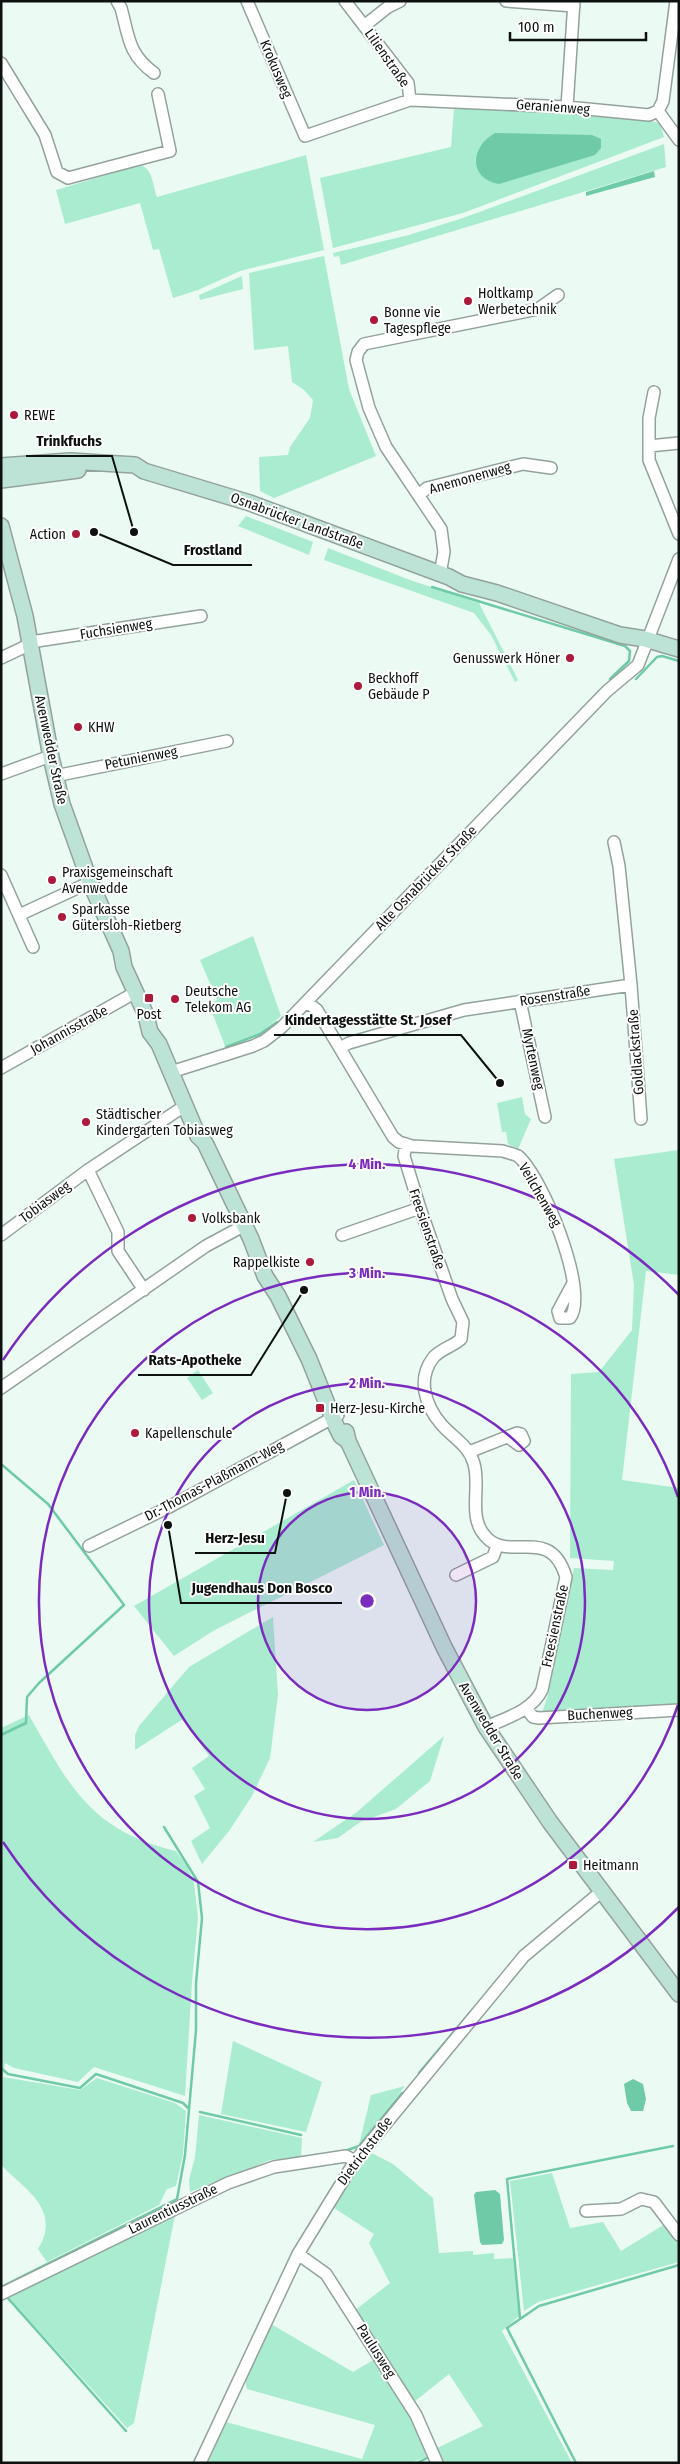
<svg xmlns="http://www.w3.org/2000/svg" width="680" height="2464" font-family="'Fira Sans Condensed',sans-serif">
<rect width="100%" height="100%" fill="#ebfbf4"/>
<!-- green -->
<path fill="#a9ecd0" d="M454,108L569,114L655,122L660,123L664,137L463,213L333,248L320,178L451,147Z
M664,144L666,167L341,265L339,256L334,257L333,253L409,235L463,218Z
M306,155L324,250L240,271L198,290L173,298L159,249L153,250L140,203L65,224L56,190L140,165C153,168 153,187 157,197Z
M324,256L349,389L376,456L274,498L260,491L259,457L288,455L290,447L310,418L313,400L304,390L292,382L288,346L254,350L249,273Z
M242,276L243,289L200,300L199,295Z
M246,516L313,542L309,555L238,526Z
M328,548L410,580L479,603L518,680L515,682L491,635L474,613L324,560Z
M253,936L281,1016L260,1033L225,1046L209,1004L217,1000L200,960Z
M522,1097L525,1114L531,1119L518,1149L508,1144L506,1132H502L497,1103Z
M679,1150V1275L646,1271L622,1480L679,1488V1706L542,1713L548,1695L574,1568L613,1570L614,1561L570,1558L571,1374L599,1372L632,1330L634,1285L614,1159Z
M198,1370L213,1393L202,1400L187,1378Z
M354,1480L384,1545L213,1631L174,1656L134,1606Z
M273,1617L278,1695L270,1758L252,1796L229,1831L202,1864L191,1841L210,1828L194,1796L205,1789L192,1768L209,1756L183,1719L135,1750V1735L139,1726L189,1667Z
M29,1715C69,1786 91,1831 176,1851L188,1868L194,1883L198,1918L192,1982L185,2096L94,2067L78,2082L14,2068L5,2063L3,2077L80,2090L97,2078L175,2103L186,2111L183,2154L176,2186L167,2189L159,2205L47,2262L38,2249C56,2220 40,2200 18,2181C12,2175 5,2170 1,2164V1728Z
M444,1736L430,1781L396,1809L360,1822L338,1838L313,1842L357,1812Z
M233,2041L322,2082L306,2132L221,2114Z
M405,2086L359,2145L371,2095Z
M199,2115L302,2138L301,2157L270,2160L190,2192L189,2180L195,2157Z
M368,2151L393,2164L433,2198L439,2253L473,2251V2255L494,2253V2259L513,2258L519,2316L502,2331L572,2463H440L435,2449L483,2426L449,2374L414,2402L354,2311L390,2283L369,2243L374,2234L331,2206Z
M552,2173L570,2228L603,2222L621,2251L665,2224L679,2242V2262L538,2302L524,2311L510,2181Z
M175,2215L134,2423L127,2428L8,2297Z
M271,2324L353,2372L375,2359L411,2419L427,2457L410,2463H208L226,2422L362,2459L375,2425L247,2389L245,2380Z"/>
<!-- water -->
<path fill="#6fcaa7" d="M495,133L592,135L601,139V148L595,155L499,184C467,178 471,146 495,133Z
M654,171L655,177L586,196V192Z
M633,2079L643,2084L646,2099L643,2111H631L627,2103L624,2084Z
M495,2190L500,2194L504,2240L502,2244L482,2245L480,2242L474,2195L476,2192Z"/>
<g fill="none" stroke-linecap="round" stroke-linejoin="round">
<!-- stream -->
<path stroke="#6fcaa7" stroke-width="2.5" d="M432,587L625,646L630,651L629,661L610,679
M636,679L657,657L662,656L679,661
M226,1047L260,1034L277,1022
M1,1464L48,1504L124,1605L39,1683L27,1697L26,1723L1,1735
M1,2068L8,2074L80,2088L96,2074L183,2103L188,2108
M419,2073L473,2009
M200,2112L301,2135
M345,2151L359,2146L402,2093
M1,2287L177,2199L185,2155L196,2030V1983L202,1918L198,1882L164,1827
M6,2296L126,2431
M520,2318L507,2179L673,2146
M417,2463L429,2457
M576,2463L507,2328L539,2306L679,2265"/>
<!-- street casing -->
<g stroke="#94a29c" stroke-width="14">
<path id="street" d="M117,1L121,8C129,37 128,54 154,73
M247,1L305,136L410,100L567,107L649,115L658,111
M345,1L408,83L410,100
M506,1L574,6
M364,26L388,7L400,1
M1,63L45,135L57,172L68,178L170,151L158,94
M567,107L574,1
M658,111L663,101L676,1
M658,111L679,140
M654,392L649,418V460L679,534
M649,446L679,443
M419,495L427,488L523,464L551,468
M440,574L444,552L441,529L386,447L369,408L356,360L358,352L364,344L538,309L558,295
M1,658L37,641L201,616
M1,774L45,758
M55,776L227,741
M614,842L619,866L631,985L641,1119
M1,875L33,947
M19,915L84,885
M520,1001L545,1117
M307,1002L317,1010L393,1137L399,1142L412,1146L503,1151C508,1153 514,1154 518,1156C542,1176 590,1292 570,1318H560L558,1311L572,1285
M340,1048L349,1043L464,1010L631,985
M1,1068L136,992
M171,1072L253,1046L264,1041L282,1027L607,691L638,665L679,559
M406,1145L404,1156L420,1208L452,1299L463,1322L461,1339C452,1347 440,1349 433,1358C417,1379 425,1405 441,1424C453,1438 469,1445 474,1464C481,1488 467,1517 486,1537C510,1563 550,1524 566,1577L542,1690C532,1711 506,1718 486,1727
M88,1170L118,1232V1251L144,1290
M1,1235L88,1170L186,1105
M342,1235L420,1208
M1,1388L206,1246L245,1225
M469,1452L517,1433L521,1434L524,1441L519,1445L508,1437
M89,1546L169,1507L338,1415
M456,1575L493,1557L497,1546
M526,1708L533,1717L539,1718L679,1710
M586,2211L621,2209L641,2199L654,2202L679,2235
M298,2254L326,2274L416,2415L437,2463
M1,2294L228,2183L274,2167L346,2156L355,2161
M200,2463L298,2254L355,2161L524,1956L602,1891"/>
</g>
<!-- secondary casing -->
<g stroke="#94a29c" stroke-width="18">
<path id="secondary" d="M1,466L70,461L135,465L144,471L250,503L449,577L462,584L497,593L620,635L645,639L679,649
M1,480L78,470
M1,526L25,616L51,757L62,804L90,882L121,951L124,967L146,1015L150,1032L159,1044L198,1136L205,1143L251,1239L265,1276L278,1296L309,1359L336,1426L341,1436L348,1441
M346,1432L348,1441L444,1647L486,1727L550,1822L679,1994"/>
</g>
<!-- street -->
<use href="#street" stroke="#fff" stroke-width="11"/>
<!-- secondary -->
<use href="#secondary" stroke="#bde3d7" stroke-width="15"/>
</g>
<!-- distance rings -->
<circle cx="367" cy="1601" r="109" fill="#7b2cbf" fill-opacity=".12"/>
<g fill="none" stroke="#7b2cbf" stroke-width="2.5">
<circle cx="367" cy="1601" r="109"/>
<circle cx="367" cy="1601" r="218"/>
<path d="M678 1705A328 328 0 1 1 678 1497"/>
<path d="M679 1907A437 437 0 0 1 3 1842M3 1360A437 437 0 0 1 679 1295"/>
</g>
<!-- markers -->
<g fill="#ad1939" stroke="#fff" stroke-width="2">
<circle cx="468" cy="301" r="5"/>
<circle cx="374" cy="320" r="5"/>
<circle cx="14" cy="415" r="5"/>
<circle cx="76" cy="534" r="5"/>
<circle cx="570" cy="658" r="5"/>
<circle cx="358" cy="686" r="5"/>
<circle cx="78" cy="727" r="5"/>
<circle cx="52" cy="880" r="5"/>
<circle cx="62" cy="917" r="5"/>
<rect x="144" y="993" width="10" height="10" rx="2.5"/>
<circle cx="175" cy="999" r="5"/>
<circle cx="86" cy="1122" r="5"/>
<circle cx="192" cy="1218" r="5"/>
<circle cx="310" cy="1262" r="5"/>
<rect x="315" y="1403" width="10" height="10" rx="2.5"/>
<circle cx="135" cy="1433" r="5"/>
<rect x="568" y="1860" width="10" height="10" rx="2.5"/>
</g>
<g text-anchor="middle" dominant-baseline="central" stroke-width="4" stroke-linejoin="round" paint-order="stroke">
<!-- street labels -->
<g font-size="14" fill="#0d1210" stroke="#fff">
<text transform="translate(387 58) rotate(55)">Lilienstraße</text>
<text transform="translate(276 69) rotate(67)">Krokusweg</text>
<text transform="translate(553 107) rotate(4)">Geranienweg</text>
<text transform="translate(470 478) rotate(-16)">Anemonenweg</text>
<text transform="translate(297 521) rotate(20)">Osnabrücker Landstraße</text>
<text transform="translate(116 629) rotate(-9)">Fuchsienweg</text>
<text transform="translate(51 750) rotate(78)">Avenwedder Straße</text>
<text transform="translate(141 758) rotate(-11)">Petunienweg</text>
<text transform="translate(426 878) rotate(-46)">Alte Osnabrücker Straße</text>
<text transform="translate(555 996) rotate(-9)">Rosenstraße</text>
<text transform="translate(69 1030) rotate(-29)">Johannisstraße</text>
<text transform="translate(636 1052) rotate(-94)">Goldlackstraße</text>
<text transform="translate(533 1059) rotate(78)">Myrtenweg</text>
<text transform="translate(540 1195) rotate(60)">Veilchenweg</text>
<text transform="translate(45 1202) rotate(-37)">Tobiasweg</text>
<text transform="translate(427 1229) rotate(71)">Freesienstraße</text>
<text transform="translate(214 1481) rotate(-28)">Dr.-Thomas-Plaßmann-Weg</text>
<text transform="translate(555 1626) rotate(-78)">Freesienstraße</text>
<text transform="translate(600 1714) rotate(-3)">Buchenweg</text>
<text transform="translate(491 1731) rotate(59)">Avenwedder Straße</text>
<text transform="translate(365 2151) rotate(-53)">Dietrichstraße</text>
<text transform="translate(173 2209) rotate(-26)">Laurentiusstraße</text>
<text transform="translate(376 2351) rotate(58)">Paulusweg</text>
</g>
<!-- poi labels -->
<g font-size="14" fill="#0d1210" stroke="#fff" text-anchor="start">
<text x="478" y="293">Holtkamp<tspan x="478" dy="16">Werbetechnik</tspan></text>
<text x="384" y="312">Bonne vie<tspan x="384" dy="16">Tagespflege</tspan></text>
<text x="24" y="415">REWE</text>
<text x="66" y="534" text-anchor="end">Action</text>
<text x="560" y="658" text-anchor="end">Genusswerk Höner</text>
<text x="368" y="678">Beckhoff<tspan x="368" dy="16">Gebäude P</tspan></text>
<text x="88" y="727">KHW</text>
<text x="62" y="872">Praxisgemeinschaft<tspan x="62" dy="16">Avenwedde</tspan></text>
<text x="72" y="909">Sparkasse<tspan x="72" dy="16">Gütersloh-Rietberg</tspan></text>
<text x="185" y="991">Deutsche<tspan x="185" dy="16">Telekom AG</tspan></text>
<text x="149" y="1014" text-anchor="middle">Post</text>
<text x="96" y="1114">Städtischer<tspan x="96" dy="16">Kindergarten Tobiasweg</tspan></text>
<text x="202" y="1218">Volksbank</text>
<text x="300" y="1262" text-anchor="end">Rappelkiste</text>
<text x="330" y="1408">Herz-Jesu-Kirche</text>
<text x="145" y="1433">Kapellenschule</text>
<text x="583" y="1865">Heitmann</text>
</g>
</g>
<circle cx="367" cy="1601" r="8" fill="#7b2cbf" stroke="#fff" stroke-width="2.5"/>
<g font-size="15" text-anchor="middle" font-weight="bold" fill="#7b2cbf" stroke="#fff" stroke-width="4" stroke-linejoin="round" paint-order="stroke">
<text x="367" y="1169">4 Min.</text>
<text x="367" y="1278">3 Min.</text>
<text x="367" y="1388">2 Min.</text>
<text x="367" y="1497">1 Min.</text>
</g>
<!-- callouts -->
<path fill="none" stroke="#0d1210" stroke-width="2" d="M134 532L112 456H26M94 532L173 565H252M500 1083L461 1035H274M304 1290L251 1375H138M287 1493L275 1553H195M168 1525L181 1603H342"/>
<g fill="#0d1210" stroke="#fff" stroke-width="2">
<circle cx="134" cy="532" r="5"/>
<circle cx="94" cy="532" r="5"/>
<circle cx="500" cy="1083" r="5"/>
<circle cx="304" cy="1290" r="5"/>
<circle cx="287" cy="1493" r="5"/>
<circle cx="168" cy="1525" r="5"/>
</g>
<g font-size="15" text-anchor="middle" font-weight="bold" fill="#0d1210" stroke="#fff" stroke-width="4" stroke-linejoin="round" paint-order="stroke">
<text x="69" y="446">Trinkfuchs</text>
<text x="213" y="555">Frostland</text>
<text x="368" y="1025">Kindertagesstätte St. Josef</text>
<text x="195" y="1365">Rats-Apotheke</text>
<text x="235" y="1543">Herz-Jesu</text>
<text x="262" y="1593">Jugendhaus Don Bosco</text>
</g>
<!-- border -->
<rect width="680" height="2464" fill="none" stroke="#0d1210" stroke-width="5"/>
<!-- scale -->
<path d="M510 32v8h136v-8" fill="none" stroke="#0d1210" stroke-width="2.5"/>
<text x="518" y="32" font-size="15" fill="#0d1210" stroke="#ffffff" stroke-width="4" paint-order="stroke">100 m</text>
</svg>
